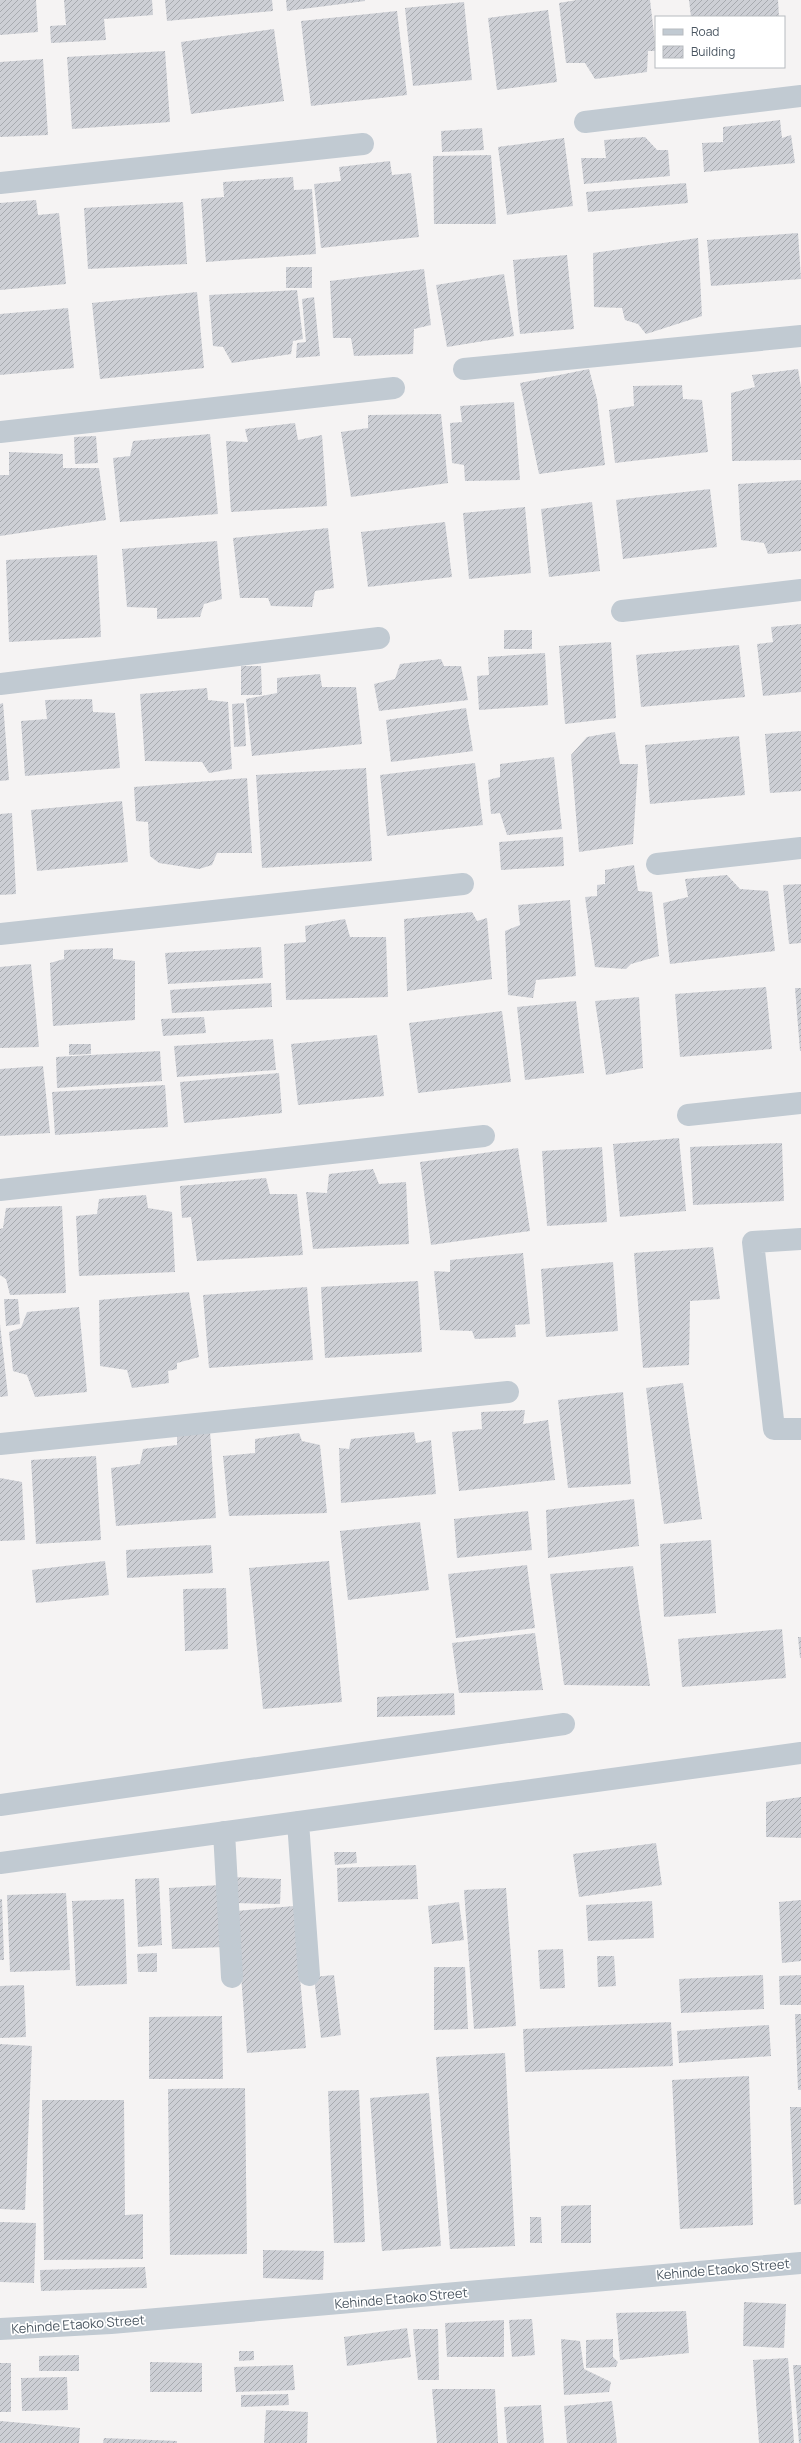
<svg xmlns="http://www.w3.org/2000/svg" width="801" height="2443" font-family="Manrope,sans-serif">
<defs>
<pattern id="building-hatch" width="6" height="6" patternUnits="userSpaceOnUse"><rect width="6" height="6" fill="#cdcfd5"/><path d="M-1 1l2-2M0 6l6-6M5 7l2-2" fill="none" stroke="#a8abb0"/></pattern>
</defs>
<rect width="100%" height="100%" fill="#f5f3f3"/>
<!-- building -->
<path fill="url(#building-hatch)" d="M0,0H36L38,32L0,35Z
M64,0H152L153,15L104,19L106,40L51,43L50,26L66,25Z
M165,0H272L273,11L167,21Z
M286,0H365V1L287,11Z
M577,0H650L656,51H648L647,72L595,79L585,63H566L559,3Z
M689,0H778L779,17H691Z
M464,2L472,80L413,86L405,8Z
M548,10L557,82L497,90L488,18Z
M397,11L407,95L311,106L301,21Z
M274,29L284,101L191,114L181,42Z
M165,51L170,122L72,129L67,57Z
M43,59L48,135L0,137V62Z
M780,120L782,138L791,135L795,163L704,172L702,143L723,142V127Z
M482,128L484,150L442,152L441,131Z
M645,137L657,150H668L670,176L584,184L581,158H606L604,140Z
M564,138L573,206L507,215L498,147Z
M491,155L496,224H434L433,156Z
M390,161L392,175L411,173L419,237L321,248L314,184L341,181L339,167Z
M293,177L294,190L312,189L316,254L206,262L201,199L224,197L223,182Z
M686,183L688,203L588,212L586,192Z
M36,200L38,215L59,213L66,284L0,290V203Z
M183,202L187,264L88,269L84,208Z
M798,233L801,279L711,286L707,240Z
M698,238L702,316L646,334L638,324L625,320L622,308L594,307L593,253Z
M567,255L574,329L520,334L513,260Z
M286,267H312V288H286Z
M424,269L431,325L414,329L413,354L354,356L351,338H333L330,281Z
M504,274L514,336L447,347L436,285Z
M297,290L303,339L293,341L291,354L232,363L223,347L213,346L209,295Z
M197,292L204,368L100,379L92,303Z
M314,297L320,356L296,358L297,343L306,342L302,299Z
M68,308L74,368L0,375V314Z
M589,369L597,399L605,465L539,474L520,383Z
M798,369L801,387V460L732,461L731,393L755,387L752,375Z
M682,385L683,399L702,400L708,452L615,463L609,410L634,406L633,386Z
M514,402L520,480L465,481L464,465L452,463L450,423L462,422L460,406Z
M441,414L448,483L351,497L341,432L368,428V415Z
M295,423L298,440L322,435L327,506L231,512L226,441L248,442L245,429Z
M210,434L218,514L120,522L113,458L130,456L133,441Z
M96,436L98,463L75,464L74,437Z
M9,452L63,454V468H99L106,520L0,536V475H9Z
M801,480V551L768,554L764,543L741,540L738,484Z
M710,489L717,547L623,559L616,500Z
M592,502L600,571L549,577L541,509Z
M525,507L531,573L469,579L463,513Z
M445,522L452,577L368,587L361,532Z
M328,528L334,588L315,591L312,607L271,606L268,598H240L233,538Z
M217,541L222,599L204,604L200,617L157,619V608L127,607L122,549Z
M97,555L101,637L9,642L6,560Z
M801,624V692L763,696L757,644L773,642L771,627Z
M504,630H532V649H504Z
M611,642L616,718L565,724L559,646Z
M739,645L745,697L641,707L636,655Z
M545,653L548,705L479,710L477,676L489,675L488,657Z
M441,659L444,666H461L468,700L379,711L374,684L395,679L400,664Z
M241,666H261L262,695H241Z
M320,674L322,687H356L362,744L252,756L246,699L277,693V678Z
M207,688L208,700L228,702L232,769L209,773L202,762L145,761L140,694Z
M92,699L93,712L115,713L120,768L25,776L21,721L47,719L45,700Z
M3,703L9,780L0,781V704Z
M244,703L246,746L234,747L232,704Z
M466,708L473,751L391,762L386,720Z
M801,731V791L770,793L765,734Z
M615,732L620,764H638L633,844L579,852L571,755L587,737Z
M739,736L745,795L650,804L645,745Z
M554,757L562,829L507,835L500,813L491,814L488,780L500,777V764Z
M475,763L483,825L387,836L380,775Z
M366,768L372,861L262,868L256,775Z
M247,778L252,853H217L212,865L199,869L159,863L150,856L148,822L136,821L134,787Z
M122,801L128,862L37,871L31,810Z
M12,813L16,894L0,895V814Z
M563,837L564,866L501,870L499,842Z
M634,865L638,891L652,892L659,956L631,964L626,969L595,967L585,897L597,896V885L605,884V870Z
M727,875L740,889L768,891L775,951L670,964L663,903L688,897L685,879Z
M801,884V943L789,944L783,885Z
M570,900L576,976L536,980L533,998L508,995L505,931L520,925L518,905Z
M472,912L477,921L487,918L492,979L407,991L404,919Z
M345,919L350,937H386L388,997L286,1000L284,944L306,942L305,926Z
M261,947L263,978L168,984L165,953Z
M113,948V959L135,961V1020L53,1026L50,963L64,959V950Z
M31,964L39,1047L0,1048V967Z
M271,983L272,1007L172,1013L170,990Z
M766,987L772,1049L680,1057L675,994Z
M795,988H801V1051H800Z
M639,997L643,1068L606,1075L595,1001Z
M576,1001L584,1073L525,1080L517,1007Z
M502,1011L511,1082L418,1093L409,1023Z
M204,1017L206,1033L163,1036L161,1019Z
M377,1035L384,1096L298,1105L291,1044Z
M273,1039L276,1070L177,1077L174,1046Z
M69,1044H91V1054L69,1055Z
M160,1051L162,1081L57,1088L56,1057Z
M43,1066L50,1133L0,1136V1069Z
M279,1073L282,1113L184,1123L180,1082Z
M165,1085L168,1127L55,1135L52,1092Z
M679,1138L686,1211L620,1217L613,1144Z
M782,1143L784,1201L693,1205L690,1147Z
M602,1147L607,1222L547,1226L542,1151Z
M518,1148L530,1231L431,1245L420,1162Z
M373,1169L379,1184L406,1182L409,1244L313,1249L306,1192L327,1193L329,1174Z
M266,1178L270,1194H297L303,1255L197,1261L191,1217L182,1218L180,1186Z
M146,1195L148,1208L172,1212L175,1272L79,1276L76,1216L97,1214L99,1199Z
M62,1206L66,1293L10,1295L6,1279L0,1275V1229L3,1228L6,1208Z
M713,1247L720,1299L690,1301L689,1365L643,1368L634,1253Z
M523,1253L530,1324L515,1325L516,1337L475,1339L472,1331L440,1330L434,1271L450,1272V1260Z
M613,1262L618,1331L546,1337L541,1269Z
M418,1281L422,1352L325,1358L321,1287Z
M307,1287L313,1360L209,1368L203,1295Z
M189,1292L199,1357L177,1363V1369L168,1371L169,1383L132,1388L127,1370L100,1366L99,1300Z
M4,1299H18L20,1324L6,1326Z
M79,1307L87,1392L35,1397L27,1375L13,1371L9,1332L21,1328L27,1312Z
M0,1324L8,1396L0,1397Z
M683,1383L702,1519L664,1524L646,1388Z
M623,1392L631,1484L568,1488L558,1400Z
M525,1410L523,1424L548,1420L555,1480L459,1491L452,1432L482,1429L481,1412Z
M210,1431L216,1518L116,1526L111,1468L140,1464L143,1449L177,1445V1433Z
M414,1432L416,1443L431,1440L436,1494L341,1503L339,1448L349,1449L351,1439Z
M299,1433L302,1441L320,1445L327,1513L229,1516L223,1456L255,1453V1439Z
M96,1456L101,1540L36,1544L31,1460Z
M0,1478L22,1482L25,1540L0,1541Z
M634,1499L639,1546L548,1558L546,1510Z
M528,1511L532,1550L457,1558L454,1519Z
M420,1522L429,1590L348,1600L340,1531Z
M711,1540L716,1613L664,1617L660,1544Z
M211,1545L213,1573L127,1578L126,1550Z
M105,1561L109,1595L36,1603L32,1570Z
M329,1561L342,1702L263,1709L249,1568Z
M527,1565L535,1628L456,1638L448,1574Z
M633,1566L650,1686L564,1685L550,1574Z
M226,1588L228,1649L185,1651L183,1589Z
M782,1629L786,1678L682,1687L678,1639Z
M535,1633L543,1690L459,1693L452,1643Z
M798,1637H801V1658H800Z
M454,1693L455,1715L377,1717V1697Z
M801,1797V1838L766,1837V1802Z
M656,1843L662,1885L579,1897L573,1854Z
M334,1852H356L357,1863L335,1865Z
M416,1865L418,1899L338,1902L337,1868Z
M233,1877L281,1879L280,1904L232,1903Z
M159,1878L162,1945L138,1947L135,1879Z
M221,1885L223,1947L172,1949L169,1888Z
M506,1888L516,2026L474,2029L464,1890Z
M66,1893L70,1970L10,1972L7,1895Z
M0,1899H2L4,1960H0Z
M124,1899L127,1984L76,1986L72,1901Z
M801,1900V1961L782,1963L779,1902Z
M652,1901L654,1938L588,1941L586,1905Z
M459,1902L464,1940L432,1944L428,1906Z
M294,1906L306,2048L247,2053L236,1911Z
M563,1949L565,1988L540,1989L538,1950Z
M157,1953V1972H138L137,1954Z
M597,1956H614L616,1986L598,1987Z
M434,1967H465L468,2029L434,2030Z
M334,1975L341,2035L321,2038L314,1977Z
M763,1975L764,2009L681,2013L679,1979Z
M801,1975V2005H780L779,1976Z
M24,1985L26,2037L0,2038V1986Z
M795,2014H801V2090H798Z
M222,2016L223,2079H149V2017Z
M671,2022L673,2066L525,2072L523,2029Z
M769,2025L771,2056L679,2063L677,2031Z
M0,2044L32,2046L25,2210L0,2209Z
M505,2053L515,2246L450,2249L436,2057Z
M749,2076L753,2225L680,2229L672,2080Z
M245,2088L247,2254L170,2255L168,2089Z
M359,2090L365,2242L334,2243L328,2091Z
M429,2093L441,2246L382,2251L370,2098Z
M42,2100H124L125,2215L143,2214V2259L44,2260Z
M790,2107H801V2204L794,2205Z
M591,2205V2243H561V2206Z
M530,2217H541L542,2243H530Z
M0,2222L36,2223L34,2283L0,2282Z
M263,2250L324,2251L323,2280L263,2278Z
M145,2267L147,2288L41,2291L40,2270Z
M744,2302L786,2304L784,2348L743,2346Z
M686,2311L689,2353L620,2360L616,2313Z
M532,2319L535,2355L512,2357L509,2320Z
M504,2320V2357H447L445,2323Z
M407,2328L411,2357L347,2366L344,2337Z
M413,2329H438L439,2380H418Z
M561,2339L580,2341L584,2369L611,2382L609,2392L564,2395Z
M613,2339V2357L618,2362L616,2367L586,2368V2340Z
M239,2351H254V2360L239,2361Z
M79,2355V2371H39V2356Z
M788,2358L794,2443H759L753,2360Z
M150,2362L202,2363V2392H150Z
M0,2363H11V2412H0Z
M293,2365L295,2390L236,2392L234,2367Z
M793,2365H801V2443H799Z
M67,2377L68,2410L22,2411L21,2378Z
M432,2389H495L498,2443H437Z
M288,2394L289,2405L241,2407V2395Z
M612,2401L617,2443H567L564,2406Z
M541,2405L544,2443H507L504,2407Z
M266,2410L308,2412L307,2443H264Z
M0,2421L80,2428L79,2443H0Z
M104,2438L177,2441V2443H103Z"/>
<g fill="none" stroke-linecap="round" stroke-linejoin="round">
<!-- minor -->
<path stroke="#c1cad2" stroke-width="22" d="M585,122L801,96
M0,183L363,144
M464,369L801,336
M0,432L394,388
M622,611L801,590
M0,684L379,638
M657,864L801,848
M0,934L463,884
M688,1115L801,1103
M0,1190L484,1136
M801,1239L753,1242L774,1429H801
M0,1444L508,1392
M0,1805L564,1724
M298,1822L309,1975
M224,1832L232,1977
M0,1863L801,1753
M0,2329L111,2323L801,2263"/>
</g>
<g text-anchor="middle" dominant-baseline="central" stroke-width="3.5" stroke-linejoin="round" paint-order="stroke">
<!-- street labels -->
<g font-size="13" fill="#4a5661" stroke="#fff">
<text transform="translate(723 2269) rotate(-5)">Kehinde Etaoko Street</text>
<text transform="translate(401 2298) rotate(-5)">Kehinde Etaoko Street</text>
<text transform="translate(78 2324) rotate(-4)">Kehinde Etaoko Street</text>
</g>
</g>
<!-- legend -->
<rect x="655" y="16" width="130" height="52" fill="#ffffff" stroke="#b7bbc0"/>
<rect x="663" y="29" width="20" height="6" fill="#c1cad2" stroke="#b7bbc0"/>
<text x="691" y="36" font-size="12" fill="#4a5661">Road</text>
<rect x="663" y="46" width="20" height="12" fill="url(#building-hatch)" stroke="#b7bbc0"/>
<text x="691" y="56" font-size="12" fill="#4a5661">Building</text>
</svg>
